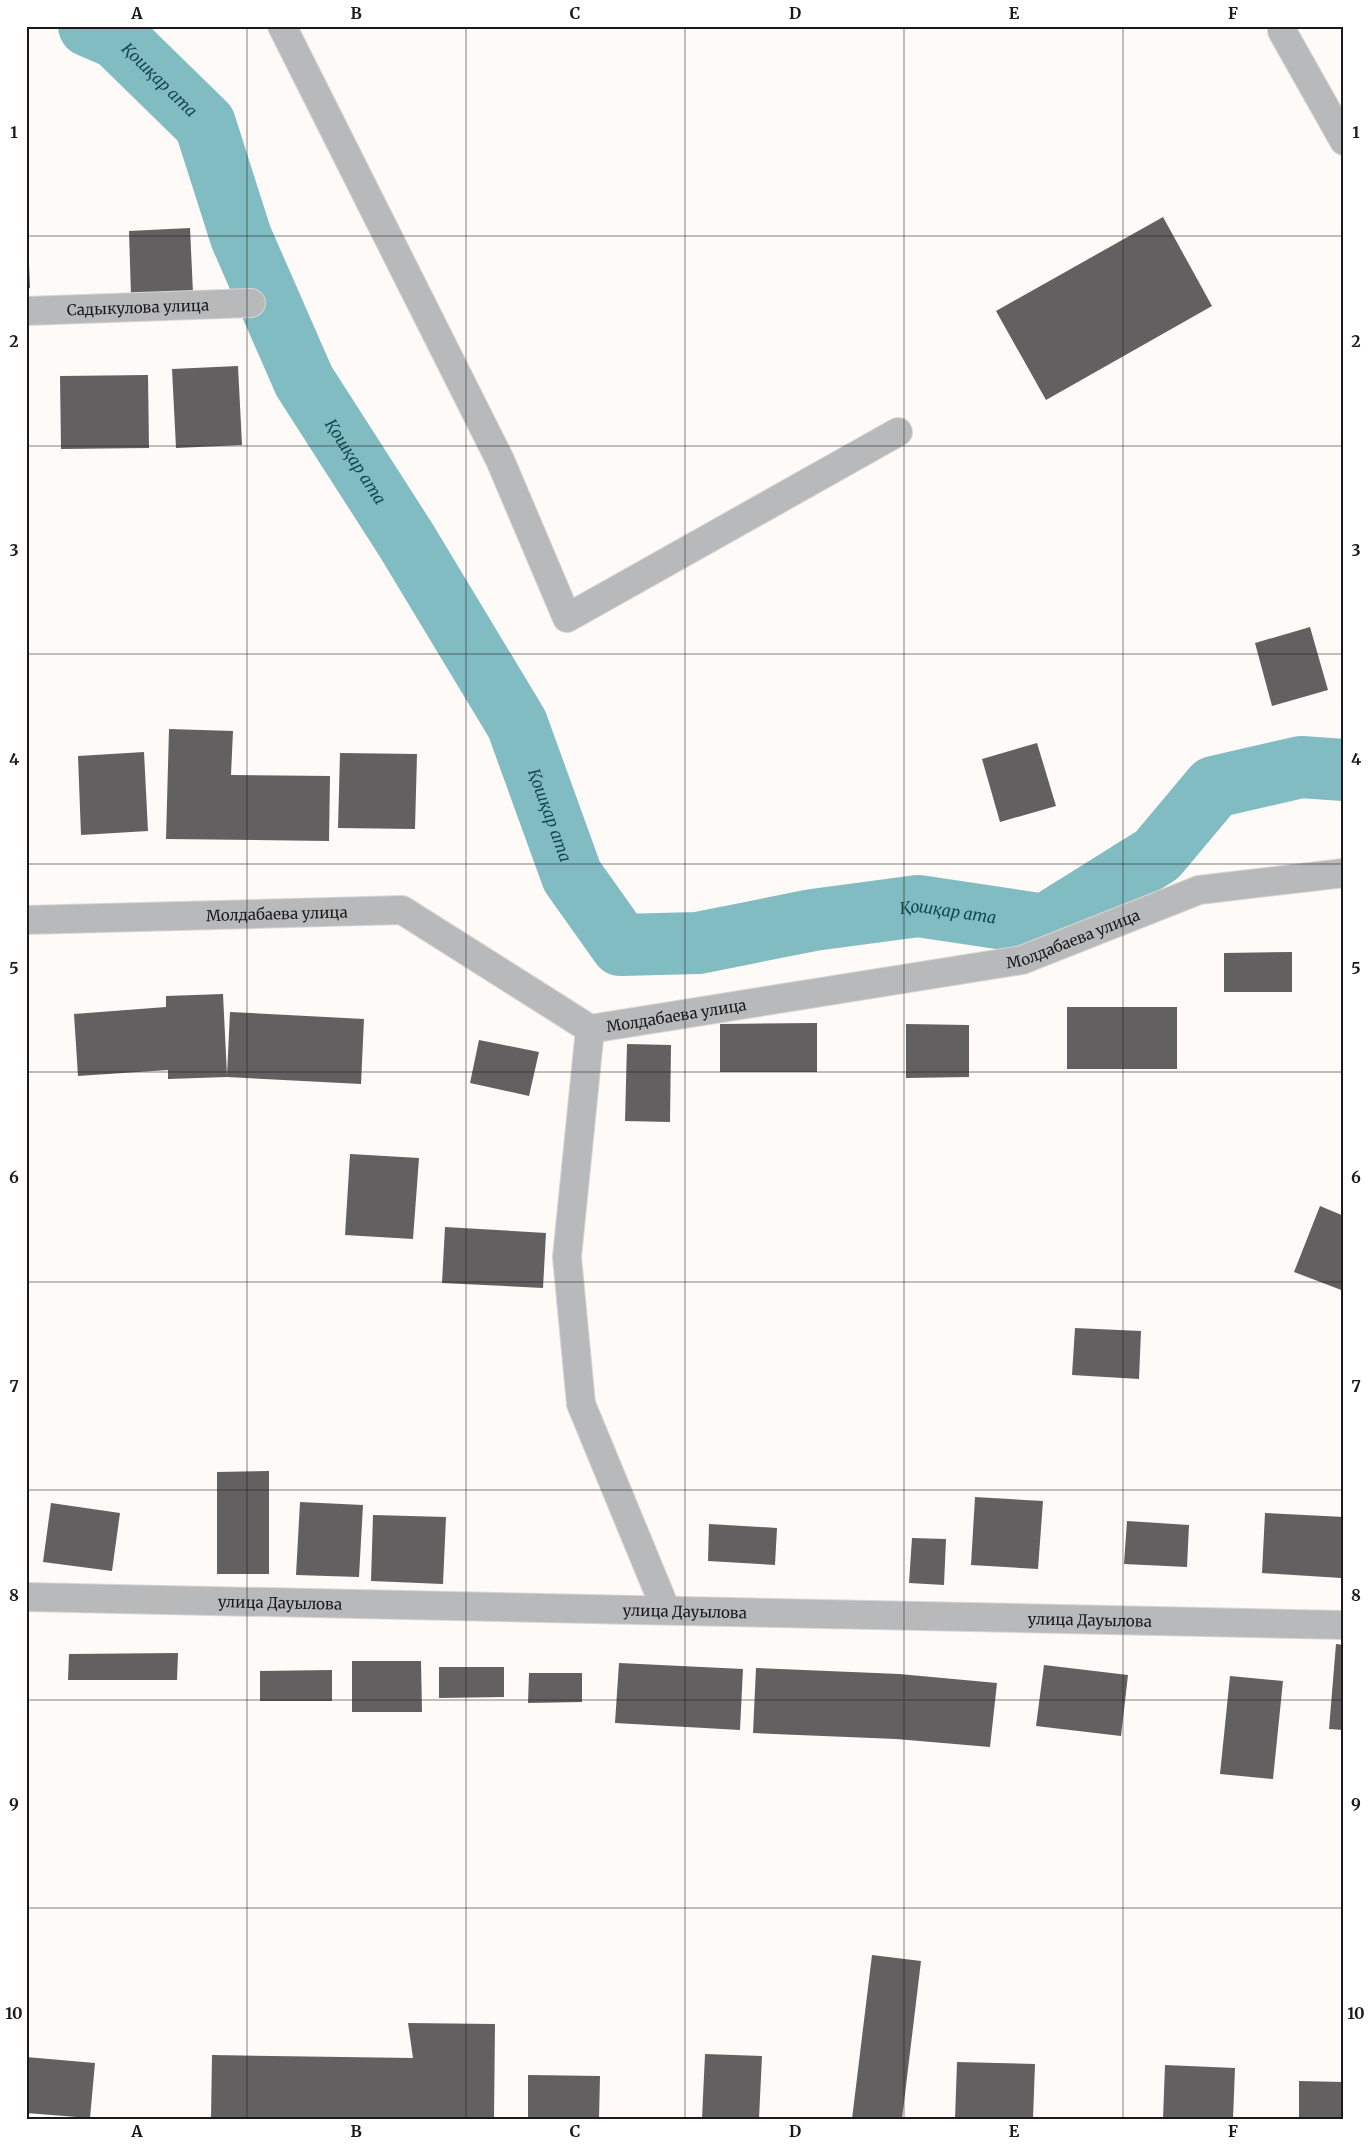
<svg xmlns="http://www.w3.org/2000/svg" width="1370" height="2145" font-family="Merriweather,serif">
<rect width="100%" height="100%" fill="#fefaf8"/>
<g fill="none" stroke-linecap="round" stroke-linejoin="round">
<!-- river -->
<path stroke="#81bcc3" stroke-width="62" id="s1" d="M89,26L117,38L205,124L241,237L304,381L406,540L517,724L572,876L621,945L698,943L813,920L918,906L1045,925L1157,855L1214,787L1301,767L1344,770"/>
</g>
<!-- building -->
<path fill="#636061" d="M1163,217L1212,306L1046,400L996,311Z
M190,228L193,293L131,296L129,231Z
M26,241H28L30,288H26Z
M238,366L242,445L176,448L172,369Z
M148,375L149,448L61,449L60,376Z
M1310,627L1328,690L1272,706L1255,643Z
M169,729L233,731L231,775L330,776L329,841L166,839Z
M1037,743L1056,806L1000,822L982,759Z
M144,752L148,831L81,835L78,756Z
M340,753L417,754L415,829L338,828Z
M1292,952V992H1224V953Z
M223,994L227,1075L230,1012L364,1019L361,1084L227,1077L168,1079V1070L78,1076L74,1014L166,1007V996Z
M1067,1007H1177V1069H1067Z
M817,1023V1072H720V1024Z
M906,1024L969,1025V1077L906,1078Z
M479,1040L539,1052L529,1096L470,1083Z
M627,1044L671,1045L670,1122L625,1121Z
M350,1154L419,1158L413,1239L345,1235Z
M1320,1206L1344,1216V1291L1294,1272Z
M445,1227L546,1233L543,1288L442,1283Z
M1075,1328L1141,1331L1139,1379L1072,1375Z
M269,1471V1574H217V1472Z
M975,1497L1043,1501L1038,1569L971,1565Z
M300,1502L363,1505L359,1577L296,1575Z
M51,1503L120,1513L112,1571L43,1562Z
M1265,1513L1344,1517L1341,1578L1262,1573Z
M373,1515L446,1517L443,1584L371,1581Z
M1127,1521L1189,1525L1187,1567L1124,1564Z
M709,1524L777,1528L775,1565L708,1561Z
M912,1538L946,1539L944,1585L909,1583Z
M1336,1644L1344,1645V1730L1329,1729Z
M178,1653L177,1680H68L69,1654Z
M352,1661H421L422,1712H352Z
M619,1663L743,1669L740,1730L615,1723Z
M1044,1665L1128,1675L1121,1736L1036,1726Z
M439,1667H504V1697L439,1698Z
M756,1668L899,1674L997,1683L990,1747L896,1739L753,1733Z
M332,1670V1701H260V1671Z
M529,1673H582V1702L528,1703Z
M1230,1676L1283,1681L1273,1779L1220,1774Z
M872,1955L921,1961L902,2119H852Z
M408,2023L495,2024L494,2119H211L212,2055L413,2058Z
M705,2054L762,2056L759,2119H702Z
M26,2057L95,2063L90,2118L26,2113Z
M957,2062L1035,2064L1033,2119H955Z
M1165,2065L1235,2068L1233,2119H1163Z
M528,2075L600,2076L599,2119H528Z
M1299,2081L1344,2082V2119H1299Z"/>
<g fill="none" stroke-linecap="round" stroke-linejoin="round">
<!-- minor casing -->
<g stroke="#dad6d4" stroke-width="30">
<g id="minor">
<path d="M282,26L500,460L567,618L898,432"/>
<path d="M1283,26L1282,31L1344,141"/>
<path id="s2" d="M26,311L251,303"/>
<path id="s3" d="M26,920L402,910L590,1029L1022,960L1199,890L1344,873"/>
<path d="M590,1029L567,1257L581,1404L666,1610"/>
<path id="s4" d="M26,1597L1344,1625"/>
</g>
</g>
<!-- minor -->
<use href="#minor" stroke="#b7b9ba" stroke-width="28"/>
</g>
<!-- grid -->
<path fill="none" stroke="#1b1919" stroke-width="1" stroke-opacity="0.55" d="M247,26V2119M466,26V2119M685,26V2119M904,26V2119M1123,26V2119M26,236H1344M26,446H1344M26,654H1344M26,864H1344M26,1072H1344M26,1282H1344M26,1490H1344M26,1700H1344M26,1908H1344"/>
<g text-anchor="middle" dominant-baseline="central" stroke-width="5" stroke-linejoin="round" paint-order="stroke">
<!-- street labels -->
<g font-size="15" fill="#1b1919" stroke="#fff">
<text stroke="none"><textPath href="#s2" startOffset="112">Садыкулова улица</textPath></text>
<text stroke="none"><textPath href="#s3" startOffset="251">Молдабаева улица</textPath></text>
<text stroke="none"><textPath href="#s3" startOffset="1091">Молдабаева улица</textPath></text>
<text stroke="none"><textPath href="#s3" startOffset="686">Молдабаева улица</textPath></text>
<text stroke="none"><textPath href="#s4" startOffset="254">улица Дауылова</textPath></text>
<text stroke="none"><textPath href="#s4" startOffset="659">улица Дауылова</textPath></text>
<text stroke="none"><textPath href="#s4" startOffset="1064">улица Дауылова</textPath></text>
</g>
<!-- water labels -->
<g font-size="16" font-style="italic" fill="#13484e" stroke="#fff">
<text stroke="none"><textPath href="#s1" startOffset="90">Қошқар ата</textPath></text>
<text stroke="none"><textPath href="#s1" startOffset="525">Қошқар ата</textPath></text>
<text stroke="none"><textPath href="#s1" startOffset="930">Қошқар ата</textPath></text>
<text stroke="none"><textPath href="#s1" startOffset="1410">Қошқар ата</textPath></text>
</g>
</g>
<!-- border -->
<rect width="1370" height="2145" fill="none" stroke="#ffffff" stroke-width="55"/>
<rect x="28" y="28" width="1314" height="2090" fill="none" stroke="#1b1919" stroke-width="2"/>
<g font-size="16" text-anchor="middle" font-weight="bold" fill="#1b1919">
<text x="137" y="19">A</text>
<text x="356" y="19">B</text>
<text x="575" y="19">C</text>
<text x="795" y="19">D</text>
<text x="1014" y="19">E</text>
<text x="1233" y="19">F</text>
<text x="14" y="138">1</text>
<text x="1356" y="138">1</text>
<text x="14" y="347">2</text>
<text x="1356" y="347">2</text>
<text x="14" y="556">3</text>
<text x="1356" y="556">3</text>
<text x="14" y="765">4</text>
<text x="1356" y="765">4</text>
<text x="14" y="974">5</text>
<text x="1356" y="974">5</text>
<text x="14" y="1183">6</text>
<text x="1356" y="1183">6</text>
<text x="14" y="1392">7</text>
<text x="1356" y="1392">7</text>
<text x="14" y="1601">8</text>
<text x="1356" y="1601">8</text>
<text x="14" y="1810">9</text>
<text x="1356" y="1810">9</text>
<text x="14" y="2019">10</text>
<text x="1356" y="2019">10</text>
<text x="137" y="2137">A</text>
<text x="356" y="2137">B</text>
<text x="575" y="2137">C</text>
<text x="795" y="2137">D</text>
<text x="1014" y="2137">E</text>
<text x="1233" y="2137">F</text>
</g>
</svg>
